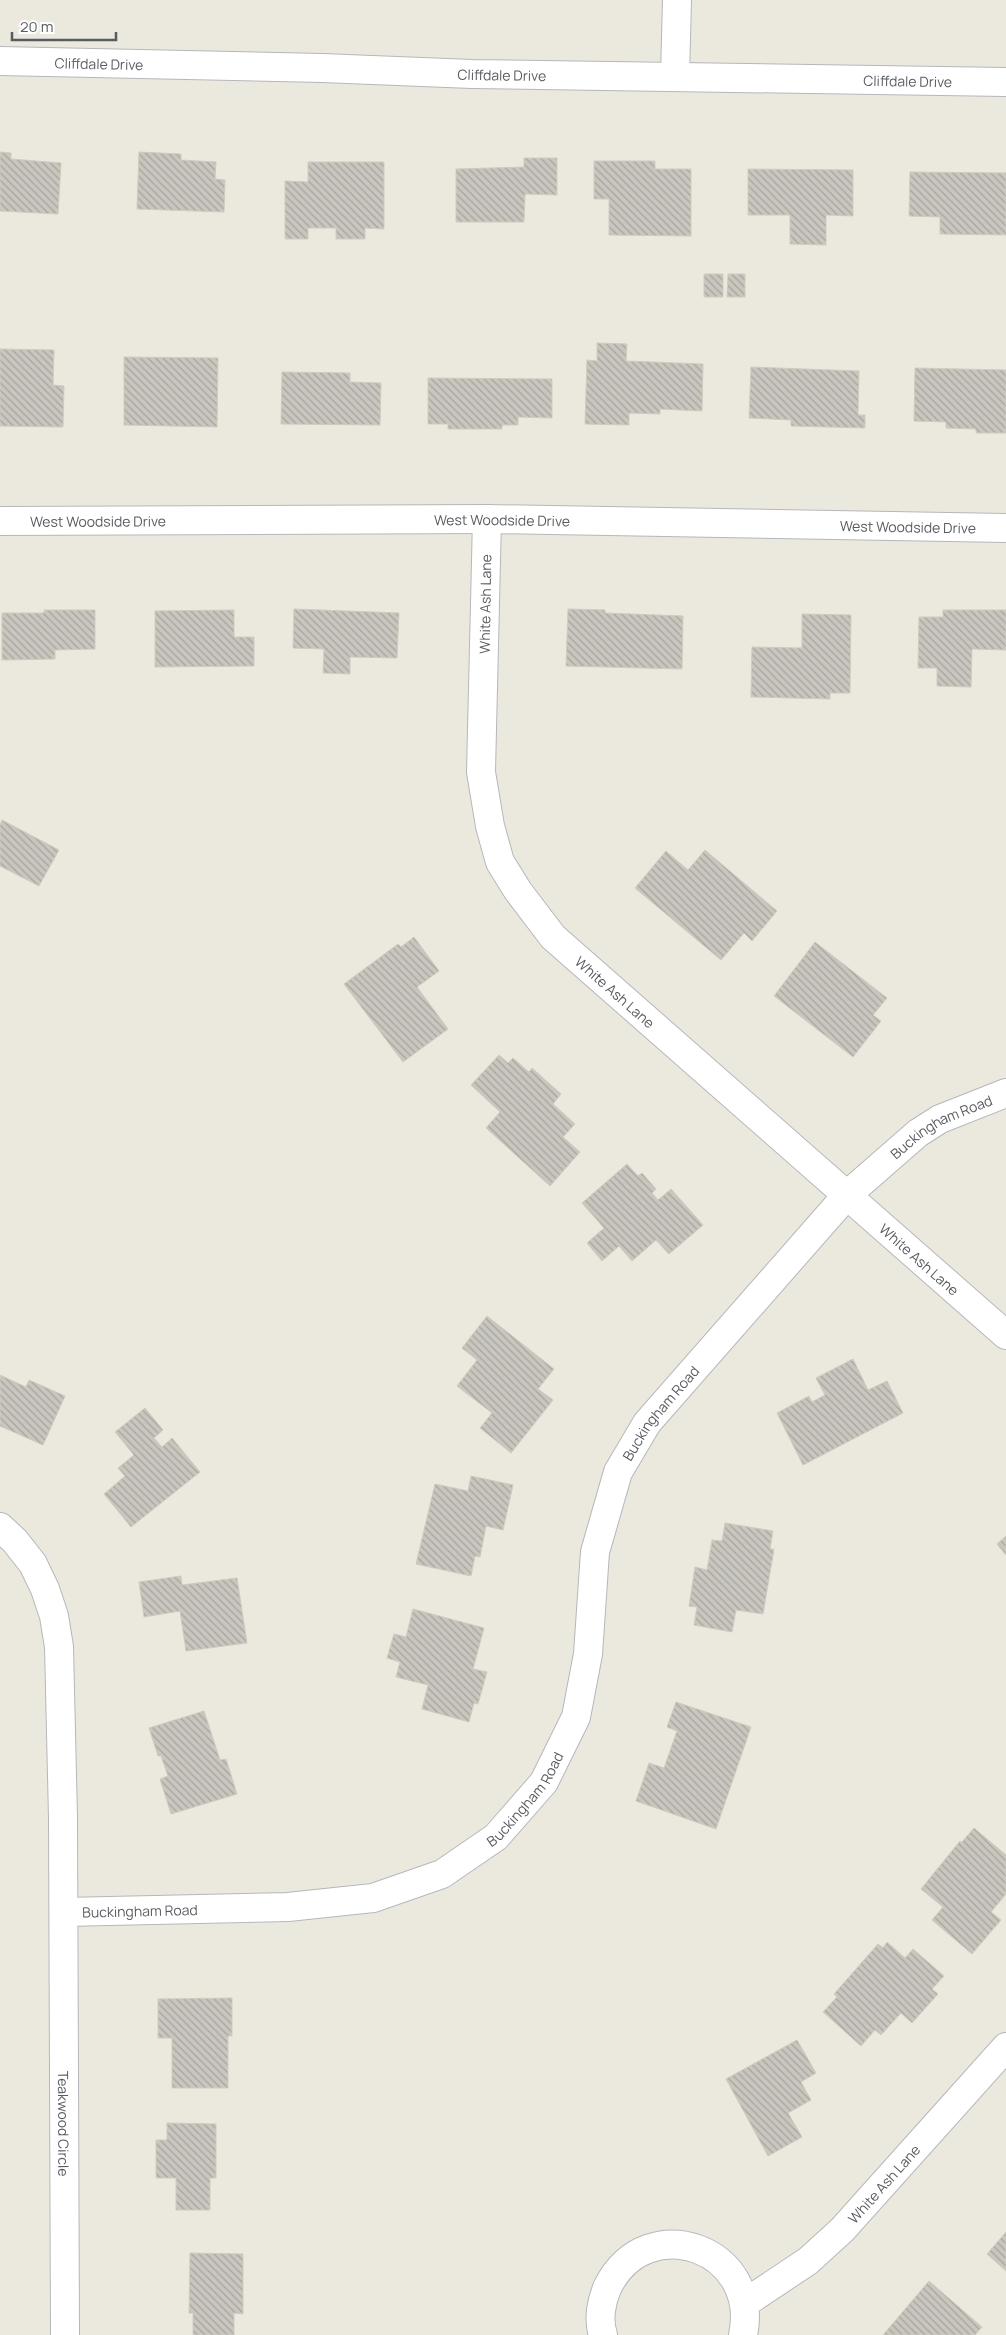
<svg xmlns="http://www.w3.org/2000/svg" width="1006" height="2335" font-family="Manrope,sans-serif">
<defs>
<pattern id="building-back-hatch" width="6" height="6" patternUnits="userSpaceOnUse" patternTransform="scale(1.25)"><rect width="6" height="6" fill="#c8c6be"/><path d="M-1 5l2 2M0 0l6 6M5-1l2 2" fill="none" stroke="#a5a49e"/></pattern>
</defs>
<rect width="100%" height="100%" fill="#ebe9de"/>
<!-- building -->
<path fill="url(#building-back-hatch)" stroke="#d0cbbd" d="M0,152L11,153V159L61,163L58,214L0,211Z
M139,152L181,154V160L216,162L215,179L225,180L224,212L137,209Z
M524,158H557V195L525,194L524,222H456V169L524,167Z
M594,161H655V169H691V236L609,235V199H594Z
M308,162H384V229L365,228V239H336V228H308V239H285V181L308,182Z
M748,169L853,170V216L826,215V245L790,244V215H748Z
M910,172L1006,173V235L940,234V217L909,216Z
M704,274H723V297H704Z
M728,274H745V297H727Z
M597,343L627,344L626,361L703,364L702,411L660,409V414L629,413V425L585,424L587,360L597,361Z
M0,349L54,350L53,385L64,386L63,427L0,426Z
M124,357L218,358L217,427L124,425Z
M751,367L859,371L858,415H865V428L791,426V420L749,418Z
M915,368L1006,370V433H976V429L946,428V422L914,421Z
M282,372L350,373V382L381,383L380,425L281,424Z
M428,378L552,379V418L518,417V425H502V429H448V424H428Z
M294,609L399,613L397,658L350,657V674L323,673L324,649L293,648Z
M568,609L605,610V613L683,616L682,669L566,666Z
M44,610H95V649L55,650V659L2,660V613H44Z
M234,610V637H254V666L155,667V611Z
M943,610H1006V650L972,649L971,687L937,686V668H918L919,617H943Z
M802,614L851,615L850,693H830V699L751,697L752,647L802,648Z
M2,820L59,850L39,886L0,866V825Z
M705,850L777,911L752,941L744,933L721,960L635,888L666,851L688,870Z
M414,937L439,971L417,987L448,1029L403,1062L344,984L398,944L401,947Z
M815,942L887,998L873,1015L881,1021L853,1057L774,996Z
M499,1055L508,1063L513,1058L529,1072L532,1068L561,1094L553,1104L575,1124L563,1137L580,1152L550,1186L486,1128L500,1112L471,1085Z
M627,1164L638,1176L642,1173L656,1189L652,1193L658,1200L671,1189L703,1225L669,1254L656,1240L632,1261L619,1246L602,1261L587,1243L604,1228L582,1203Z
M487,1316L554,1369L538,1389L553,1400L511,1453L480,1428L492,1413L457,1386L477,1360L462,1348Z
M853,1359L868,1390L887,1381L903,1413L803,1465L777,1413L809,1396L812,1402L825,1395L816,1378Z
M0,1375L26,1387L29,1380L65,1396L43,1445L0,1426Z
M145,1408L163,1430L154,1438L162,1447L172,1438L200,1472L131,1527L104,1494L125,1476L118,1468L134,1455L115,1432Z
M471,1476L513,1485L503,1530L486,1526L480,1557L475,1556L471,1576L416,1564L435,1484L468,1491Z
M725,1523L773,1531L770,1549H774L763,1614L736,1610L732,1632L694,1625L697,1607L689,1606L695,1567L707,1570L712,1540L722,1541Z
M1006,1536V1555L997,1544Z
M181,1576L182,1585L237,1578L247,1643L186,1651L180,1611L144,1617L139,1582Z
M413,1609L484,1628L473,1669L487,1672L478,1704L474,1703L469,1722L422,1709L428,1685L396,1677L400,1662L387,1658L394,1634L406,1637Z
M676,1702L751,1727L716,1829L636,1801L649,1763L664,1768L677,1731L667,1727Z
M204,1711L220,1760L226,1759L237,1794L171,1814L160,1779L168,1776L161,1756H158L149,1728Z
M974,1828L1006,1855V1894L991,1912L1001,1920L972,1954L932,1920L943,1907L921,1889L960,1841L961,1843Z
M887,1942L905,1958L913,1949L944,1976L932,1989L938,1994L912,2023L901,2013L881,2035L875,2030L861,2046L823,2012L837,1997L834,1994L878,1944L883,1948Z
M232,1998V2036H228V2088H172V2038H158V1999Z
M797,2040L816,2073L801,2082L811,2100L788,2113L802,2137L768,2156L726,2079Z
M167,2123L216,2124V2178H210V2210H176V2178H156V2140H167Z
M1006,2232V2271L987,2254Z
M190,2253L243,2254V2314L234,2313V2335H193V2313H189Z
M929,2281L982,2327L975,2335H883Z"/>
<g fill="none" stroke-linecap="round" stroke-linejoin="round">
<!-- minor casing -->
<g stroke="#b5b7bc" stroke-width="30">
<g id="minor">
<path id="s1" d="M0,61L322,68L472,74L1006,82"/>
<path d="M675,77L677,0"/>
<path id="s2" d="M487,519L481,772L490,826L500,862L518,891L553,937L1006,1335"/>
<path id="s3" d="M0,521L487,519L1006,528"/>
<path id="s4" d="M0,1527L15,1541L33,1564L45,1589L54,1616L59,1647L63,1818L65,2335"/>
<path id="s5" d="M64,1912L288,1907L373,1898L442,1874L496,1837L544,1782L576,1717L588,1654L595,1552L618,1472L647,1423L847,1195L918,1133L940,1119L1006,1093"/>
<path id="s6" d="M745,2303L808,2261L842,2230L1006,2047"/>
<path d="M603,2335C598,2320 601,2301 608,2286C648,2208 761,2249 743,2335"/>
</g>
</g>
<!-- minor -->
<use href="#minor" stroke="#fff" stroke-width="28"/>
</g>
<g text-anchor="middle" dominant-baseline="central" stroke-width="4.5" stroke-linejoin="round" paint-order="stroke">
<!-- street labels -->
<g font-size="14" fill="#585b60" stroke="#fff">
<text stroke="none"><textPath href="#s1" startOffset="99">Cliffdale Drive</textPath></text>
<text stroke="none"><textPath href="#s1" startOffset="502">Cliffdale Drive</textPath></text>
<text stroke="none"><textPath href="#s1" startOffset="908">Cliffdale Drive</textPath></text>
<text stroke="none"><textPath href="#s3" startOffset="98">West Woodside Drive</textPath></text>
<text stroke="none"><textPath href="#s3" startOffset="502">West Woodside Drive</textPath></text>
<text stroke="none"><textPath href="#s3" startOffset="908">West Woodside Drive</textPath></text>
<text transform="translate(485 604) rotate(-89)">White Ash Lane</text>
<text stroke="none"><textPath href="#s2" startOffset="520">White Ash Lane</textPath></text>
<text stroke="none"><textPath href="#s5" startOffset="1321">Buckingham Road</textPath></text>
<text stroke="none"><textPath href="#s2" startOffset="925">White Ash Lane</textPath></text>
<text stroke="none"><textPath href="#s5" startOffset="916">Buckingham Road</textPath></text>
<text stroke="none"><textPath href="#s5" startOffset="496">Buckingham Road</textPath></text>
<text stroke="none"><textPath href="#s5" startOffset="76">Buckingham Road</textPath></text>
<text stroke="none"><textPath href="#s4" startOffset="614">Teakwood Circle</textPath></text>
<text stroke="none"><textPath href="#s6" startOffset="184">White Ash Lane</textPath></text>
</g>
</g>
<!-- scale -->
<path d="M12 32v8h104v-8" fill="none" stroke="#585b60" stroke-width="2.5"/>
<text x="20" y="32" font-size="15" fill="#585b60" stroke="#ffffff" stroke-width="4" paint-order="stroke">20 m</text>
</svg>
